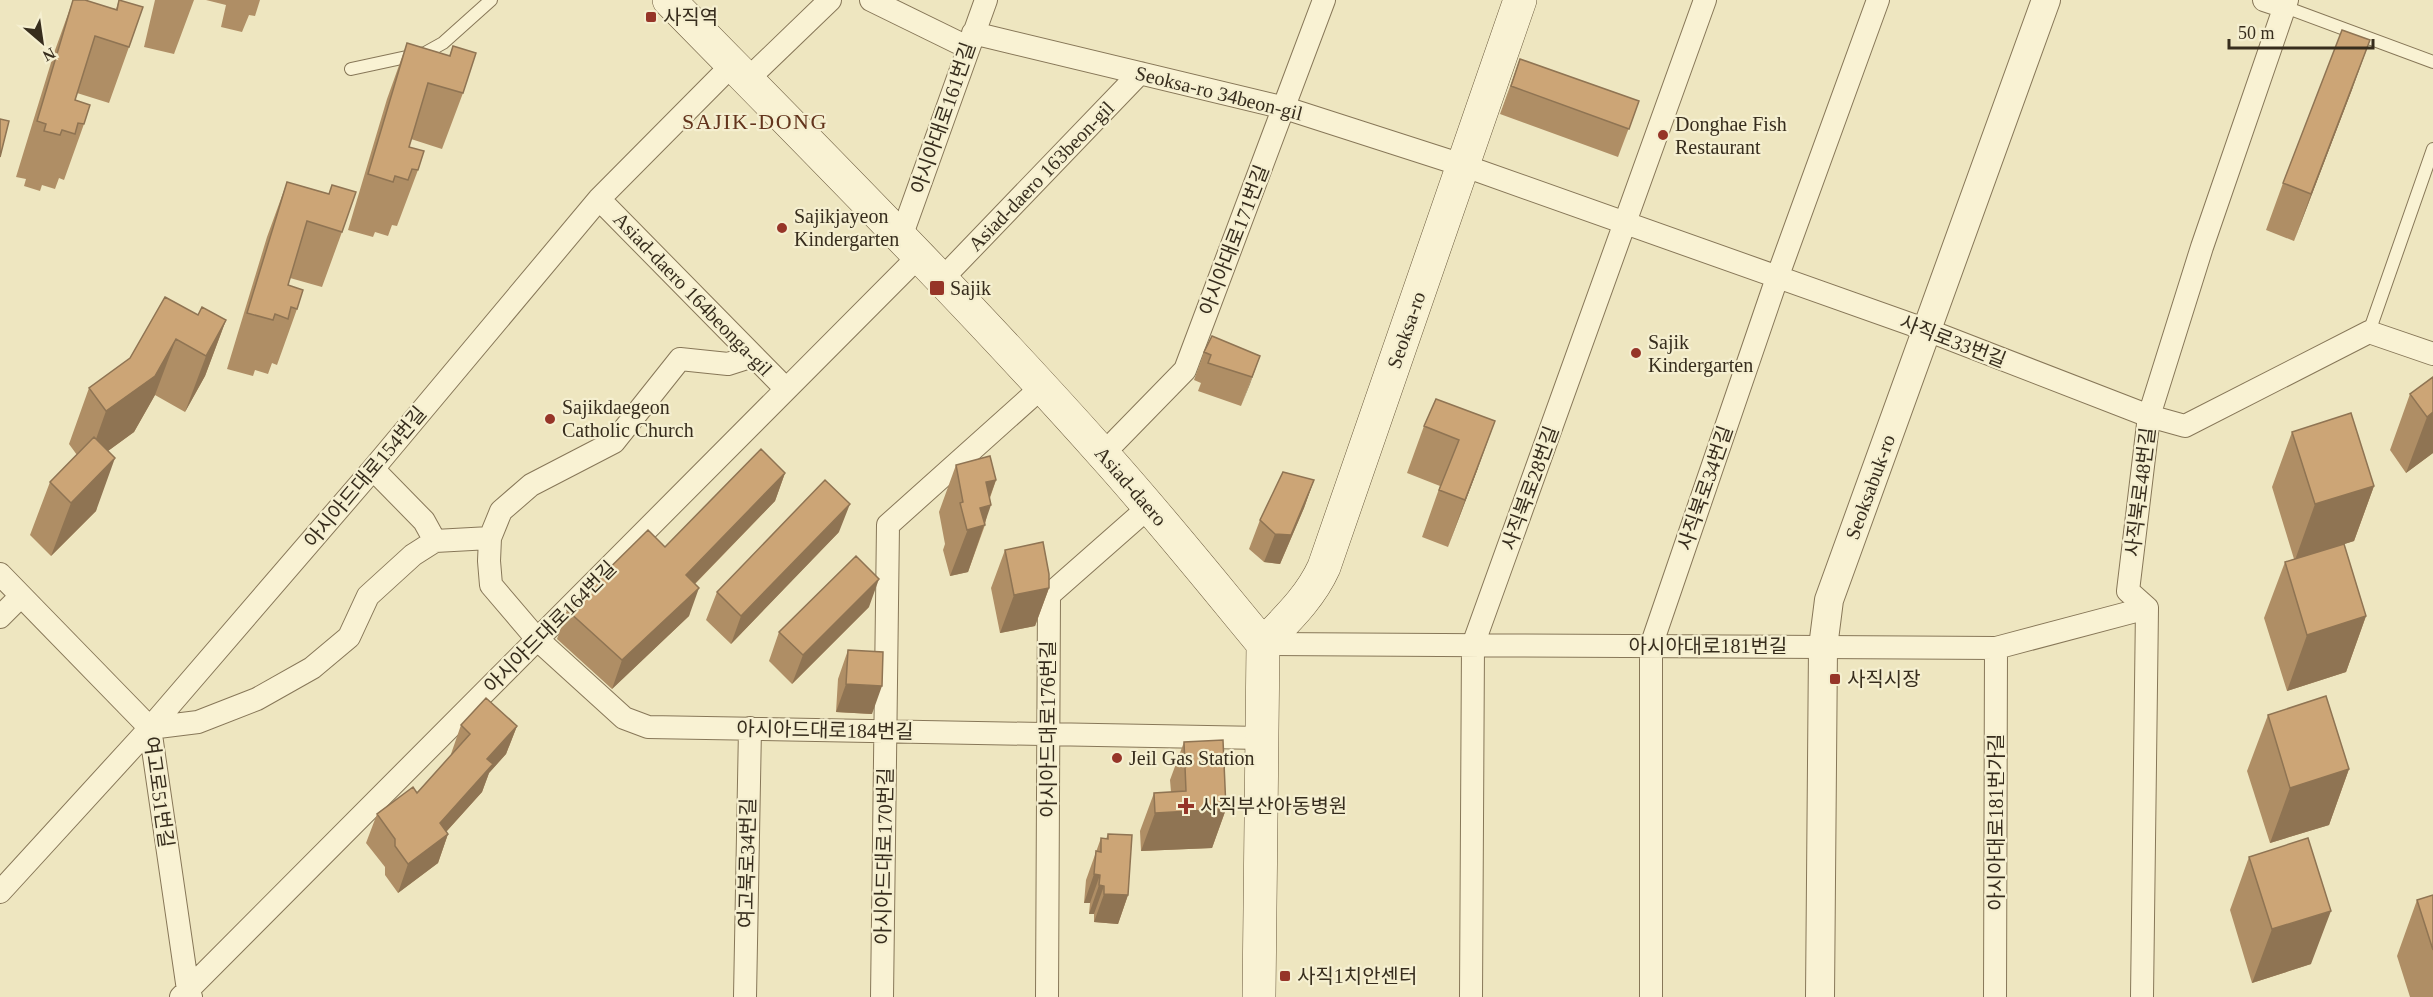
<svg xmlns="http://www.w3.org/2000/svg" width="2433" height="997" font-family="'Times New Roman','Noto Sans KR',serif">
<rect width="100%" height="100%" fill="#eee6c0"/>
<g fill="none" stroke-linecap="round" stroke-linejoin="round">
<!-- service casing -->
<g stroke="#877758" stroke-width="14">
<path id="service" d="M2285,7L2433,62
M351,69L425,53L443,43L491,0
M2369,332L2433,149"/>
</g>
<!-- minor casing -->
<g stroke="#877758" stroke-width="24">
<path id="minor" d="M871,0L967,47
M2264,0L2285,7
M973,33L1285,108L1462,165L1927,330L2149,416L2185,426L2369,332L2433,354
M747,80L830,0
M599,199L786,389
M901,237L986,0
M941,280L1140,73
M1103,454L1185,370L1324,0
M373,469L424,521L435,541
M490,538L489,561L491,585L537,639L624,718L648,727L1262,738
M0,574L150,728L188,990L191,997
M0,617L21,596
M1263,644L1996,648L2147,608
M150,728L198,722L257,699L312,668L349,637L368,596L413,555L435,541L490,538L501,511L531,485L614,442L680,359L728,364L753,356
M0,892L150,728L373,469L599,199L732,65
M181,997L919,256
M745,997L750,728
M882,997L888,525L1042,387
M1047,997L1049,595L1149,507
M1471,997L1473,645L1705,0
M1651,997V646L1777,278L1878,0
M1995,997L1996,648
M2142,997L2147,608L2128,591L2149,416L2202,247L2287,0"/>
</g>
<!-- tertiary casing -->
<g stroke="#877758" stroke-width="30">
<path id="tertiary" d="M1820,997L1823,647L1829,600L2046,0"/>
</g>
<!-- secondary casing -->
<g stroke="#69583b" stroke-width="34">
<path id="secondary" d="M669,0C815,149 963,297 1102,453C1158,515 1210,580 1263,644L1259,997
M1263,644C1286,620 1310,598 1324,567L1520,0"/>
</g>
<!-- service -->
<use href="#service" stroke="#f9f2d3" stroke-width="12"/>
<!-- minor -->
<use href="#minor" stroke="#f9f2d3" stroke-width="22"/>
<!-- tertiary -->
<use href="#tertiary" stroke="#f9f2d3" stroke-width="28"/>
<!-- secondary -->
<use href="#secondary" stroke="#f9f2d3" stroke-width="33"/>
</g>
<!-- wall -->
<path fill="#af8e65" d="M73,0L116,9L119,0L129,47L109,103L77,93L75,100L84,124L64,180L59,178L55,189L42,185L40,191L24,186L26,179L16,177L54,53Z
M155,0H194L174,54L144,47Z
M206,0H260L255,16L249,15L242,32L221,27L226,5Z
M407,43L449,56L453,46L463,93L442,149L411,139L409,147L418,170L397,226L392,225L388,236L375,232L373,237L348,230L387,99Z
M1520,59L1639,101L1618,157L1500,114Z
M2353,87L2294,241L2266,230L2283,183Z
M287,182L329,194L332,185L342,232L322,287L290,278L288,285L297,309L277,365L272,363L268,374L255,370L253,376L227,369L267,237Z
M198,315L226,320L205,376L185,412L155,395L134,432L108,451L96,511L51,556L30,535L50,482L77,455L69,444L89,388Z
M1204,352L1260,356L1241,406L1198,391L1201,383L1194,380Z
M2433,377V453L2406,473L2390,450L2410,394Z
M1436,399L1478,468L1448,547L1422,537L1440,486L1407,473L1424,426Z
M2292,432L2374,486L2354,541L2344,544L2366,616L2346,672L2287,691L2264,618L2285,562L2294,559L2272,487Z
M956,465L996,480L990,498L985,525L968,572L950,576L943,550L945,544L939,512Z
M785,473L775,501L695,584L689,616L612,689L557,639L567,610L665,547Z
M1314,480L1304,508L1280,564L1264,562L1249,549L1260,520Z
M839,532L731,644L706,620L717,592Z
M1005,550L1049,588L1035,626L1000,633L991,588Z
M869,607L792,684L769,661L779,632Z
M848,650L872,714L836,712L838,679Z
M2268,715L2349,769L2329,825L2270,843L2247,771Z
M461,725L517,726L506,754L489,773L482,792L446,832L448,834L438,863L398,893L385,875V867L366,843L377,814L417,793L452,755L451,754Z
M1184,742L1226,809L1212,848L1141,851L1140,831L1154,793L1171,792L1170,780Z
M1108,834L1128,895L1118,924L1094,922V914H1089L1090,903H1084L1086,880L1101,838L1106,839Z
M2249,857L2311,964L2252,983L2230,910Z
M2433,895V997H2410L2397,956L2417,900Z"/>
<!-- shaded-wall -->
<path fill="#8f7453" d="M2370,40L2353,87L2294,241L2311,194Z
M226,320L205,376L185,412L206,356Z
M176,339L155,395L134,432L86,467L106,411Z
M1260,356L1250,384L1241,406L1252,377Z
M2433,412V453L2406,473L2427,417Z
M1495,421L1478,468L1448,547L1465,500Z
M115,458L96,511L51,556L71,503Z
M785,473L775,501L676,603L686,575Z
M996,480L986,507L991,505L968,572L950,576L986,482Z
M1314,480L1304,508L1280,564L1264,562L1275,534Z
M2374,486L2354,541L2295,560L2315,504Z
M850,504L839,532L731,644L741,616Z
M879,579L869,607L792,684L803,655Z
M699,588L689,616L612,689L622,660Z
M1049,588L1035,626L1000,633L1014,595Z
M2366,616L2346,672L2287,691L2307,635Z
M846,684L882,686L872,714L836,712Z
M517,726L506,754L489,773L482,792L436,843L448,834L438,863L398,893L408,864L487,759Z
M2349,769L2329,825L2270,843L2290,788Z
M1226,809L1212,848L1141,851L1155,813Z
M1094,874L1100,875L1090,903H1084Z
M1099,885L1104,886L1094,914H1089Z
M1104,894L1128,895L1118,924L1094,922Z
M2331,911L2311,964L2252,983L2272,929Z"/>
<!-- building -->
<path fill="#cca576" stroke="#8f7453" stroke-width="1.5" d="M73,0H85L117,10L119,0L143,7L129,47L95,36L75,100L90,105L84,124L78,123L75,134L62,130L60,135L44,131L46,124L37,121Z
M2342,30L2370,40L2311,194L2283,183Z
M407,43L450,56L453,46L476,53L463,93L428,83L409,147L424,151L418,170L412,169L408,180L395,176L393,182L368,174Z
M1520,59L1639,101L1629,129L1511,86Z
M0,119L9,121L0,157Z
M287,182L329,194L332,185L356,192L342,232L307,221L288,285L303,290L297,309L291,307L288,319L275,314L273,320L247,313Z
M165,297L198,315L202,307L226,320L206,356L176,339L155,376L106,411L89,388L130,358Z
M1212,336L1260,356L1252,377L1208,363L1211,355L1204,352Z
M2433,377V412L2427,417L2410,394Z
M1436,399L1495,421L1465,500L1439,490L1459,440L1424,426Z
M2351,413L2374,486L2315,504L2292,432Z
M94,437L115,458L71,503L50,482Z
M761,449L785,473L686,575L699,588L622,660L567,610L648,530L665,547Z
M990,456L996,480L986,482L991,505L980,508L985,525L967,530L960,503L963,502L956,465Z
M1283,472L1314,480L1291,535L1275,534L1260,520Z
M825,480L850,504L741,616L717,592Z
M1043,542L1049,574V588L1014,595L1005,550Z
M2344,544L2366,616L2307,635L2285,562Z
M856,556L879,579L803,655L779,632Z
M848,650L883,652L882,686L846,684Z
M2326,696L2349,769L2290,788L2268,715Z
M486,698L517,726L487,759L493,764L440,823L448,834L408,864L395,846V839L377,814L413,787L417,793L470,734L461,725Z
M1223,740L1226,809L1155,813L1154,793L1186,791L1184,742Z
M1108,834L1132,835L1128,895L1104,894V886L1099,885L1100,875L1094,874L1096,851L1101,852V838L1108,839Z
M2308,838L2331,911L2272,929L2249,857Z
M2433,895V950L2417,900Z"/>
<!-- markers -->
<g fill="#963528" stroke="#f5efd0" stroke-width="2">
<rect x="645" y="11" width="12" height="12" rx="3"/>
<circle cx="1663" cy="135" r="6"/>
<circle cx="782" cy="228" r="6"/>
<rect x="929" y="280" width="16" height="16" rx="3"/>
<circle cx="1636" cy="353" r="6"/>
<circle cx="550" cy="419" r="6"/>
<rect x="1829" y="673" width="12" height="12" rx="3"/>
<circle cx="1117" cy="758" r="6"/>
<path d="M1183 797h6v6h6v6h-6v6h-6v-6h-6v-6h6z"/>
<rect x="1279" y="970" width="12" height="12" rx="3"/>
</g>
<g text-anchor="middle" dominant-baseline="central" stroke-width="4.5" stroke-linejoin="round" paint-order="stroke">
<!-- poi labels -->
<g font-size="20" fill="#372d1d" stroke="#f5efd0" text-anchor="start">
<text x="663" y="17">사직역</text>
<text x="1675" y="124">Donghae Fish<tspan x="1675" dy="23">Restaurant</tspan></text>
<text x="794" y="216">Sajikjayeon<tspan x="794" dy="23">Kindergarten</tspan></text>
<text x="950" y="288">Sajik</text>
<text x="1648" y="342">Sajik<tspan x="1648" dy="23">Kindergarten</tspan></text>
<text x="562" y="407">Sajikdaegeon<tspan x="562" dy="23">Catholic Church</tspan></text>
<text x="1847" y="679">사직시장</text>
<text x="1129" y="758">Jeil Gas Station</text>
<text x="1200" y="806">사직부산아동병원</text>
<text x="1297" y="976">사직1치안센터</text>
</g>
<!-- street labels -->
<g font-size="20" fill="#372d1d" stroke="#f5efd0">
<text transform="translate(1219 93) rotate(14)">Seoksa-ro 34beon-gil</text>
<text transform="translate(943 118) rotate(-71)">아시아대로161번길</text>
<text transform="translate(1041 176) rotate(-46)">Asiad-daero 163beon-gil</text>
<text transform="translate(1234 240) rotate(-69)">아시아대로171번길</text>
<text transform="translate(693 294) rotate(46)">Asiad-daero 164beonga-gil</text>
<text transform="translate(1406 330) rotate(-71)">Seoksa-ro</text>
<text transform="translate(1953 341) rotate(21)">사직로33번길</text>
<text transform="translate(365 477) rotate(-50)">아시아드대로154번길</text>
<text transform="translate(1131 486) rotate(49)">Asiad-daero</text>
<text transform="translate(1870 487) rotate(-70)">Seoksabuk-ro</text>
<text transform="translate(1530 488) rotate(-70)">사직북로28번길</text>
<text transform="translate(1705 488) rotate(-71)">사직북로34번길</text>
<text transform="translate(2140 492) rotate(-83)">사직북로48번길</text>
<text transform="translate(550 627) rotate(-45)">아시아드대로164번길</text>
<text x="1708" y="646">아시아대로181번길</text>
<text transform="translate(1048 729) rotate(-90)">아시아드대로176번길</text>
<text transform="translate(825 730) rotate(1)">아시아드대로184번길</text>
<text transform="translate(159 792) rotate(82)">여고로51번길</text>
<text transform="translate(1996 822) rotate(-90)">아시아대로181번가길</text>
<text transform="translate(884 856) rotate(-89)">아시아드대로170번길</text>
<text transform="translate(747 863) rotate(-89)">여고북로34번길</text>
</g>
<!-- quarter labels -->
<g font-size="22" letter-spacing="1.5" fill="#63341c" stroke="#f5efd0">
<text x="755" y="121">SAJIK-DONG</text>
</g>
</g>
<!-- north arrow -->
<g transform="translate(42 42) rotate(151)" stroke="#f5efd0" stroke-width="4.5" paint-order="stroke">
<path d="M0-4.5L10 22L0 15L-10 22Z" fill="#372d1d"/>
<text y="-9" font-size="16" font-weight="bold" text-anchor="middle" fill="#372d1d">N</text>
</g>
<!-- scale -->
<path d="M2229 39v9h144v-9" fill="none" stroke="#372d1d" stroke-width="3"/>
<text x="2238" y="39" font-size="18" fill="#372d1d" stroke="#f5efd0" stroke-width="4.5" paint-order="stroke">50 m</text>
</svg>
